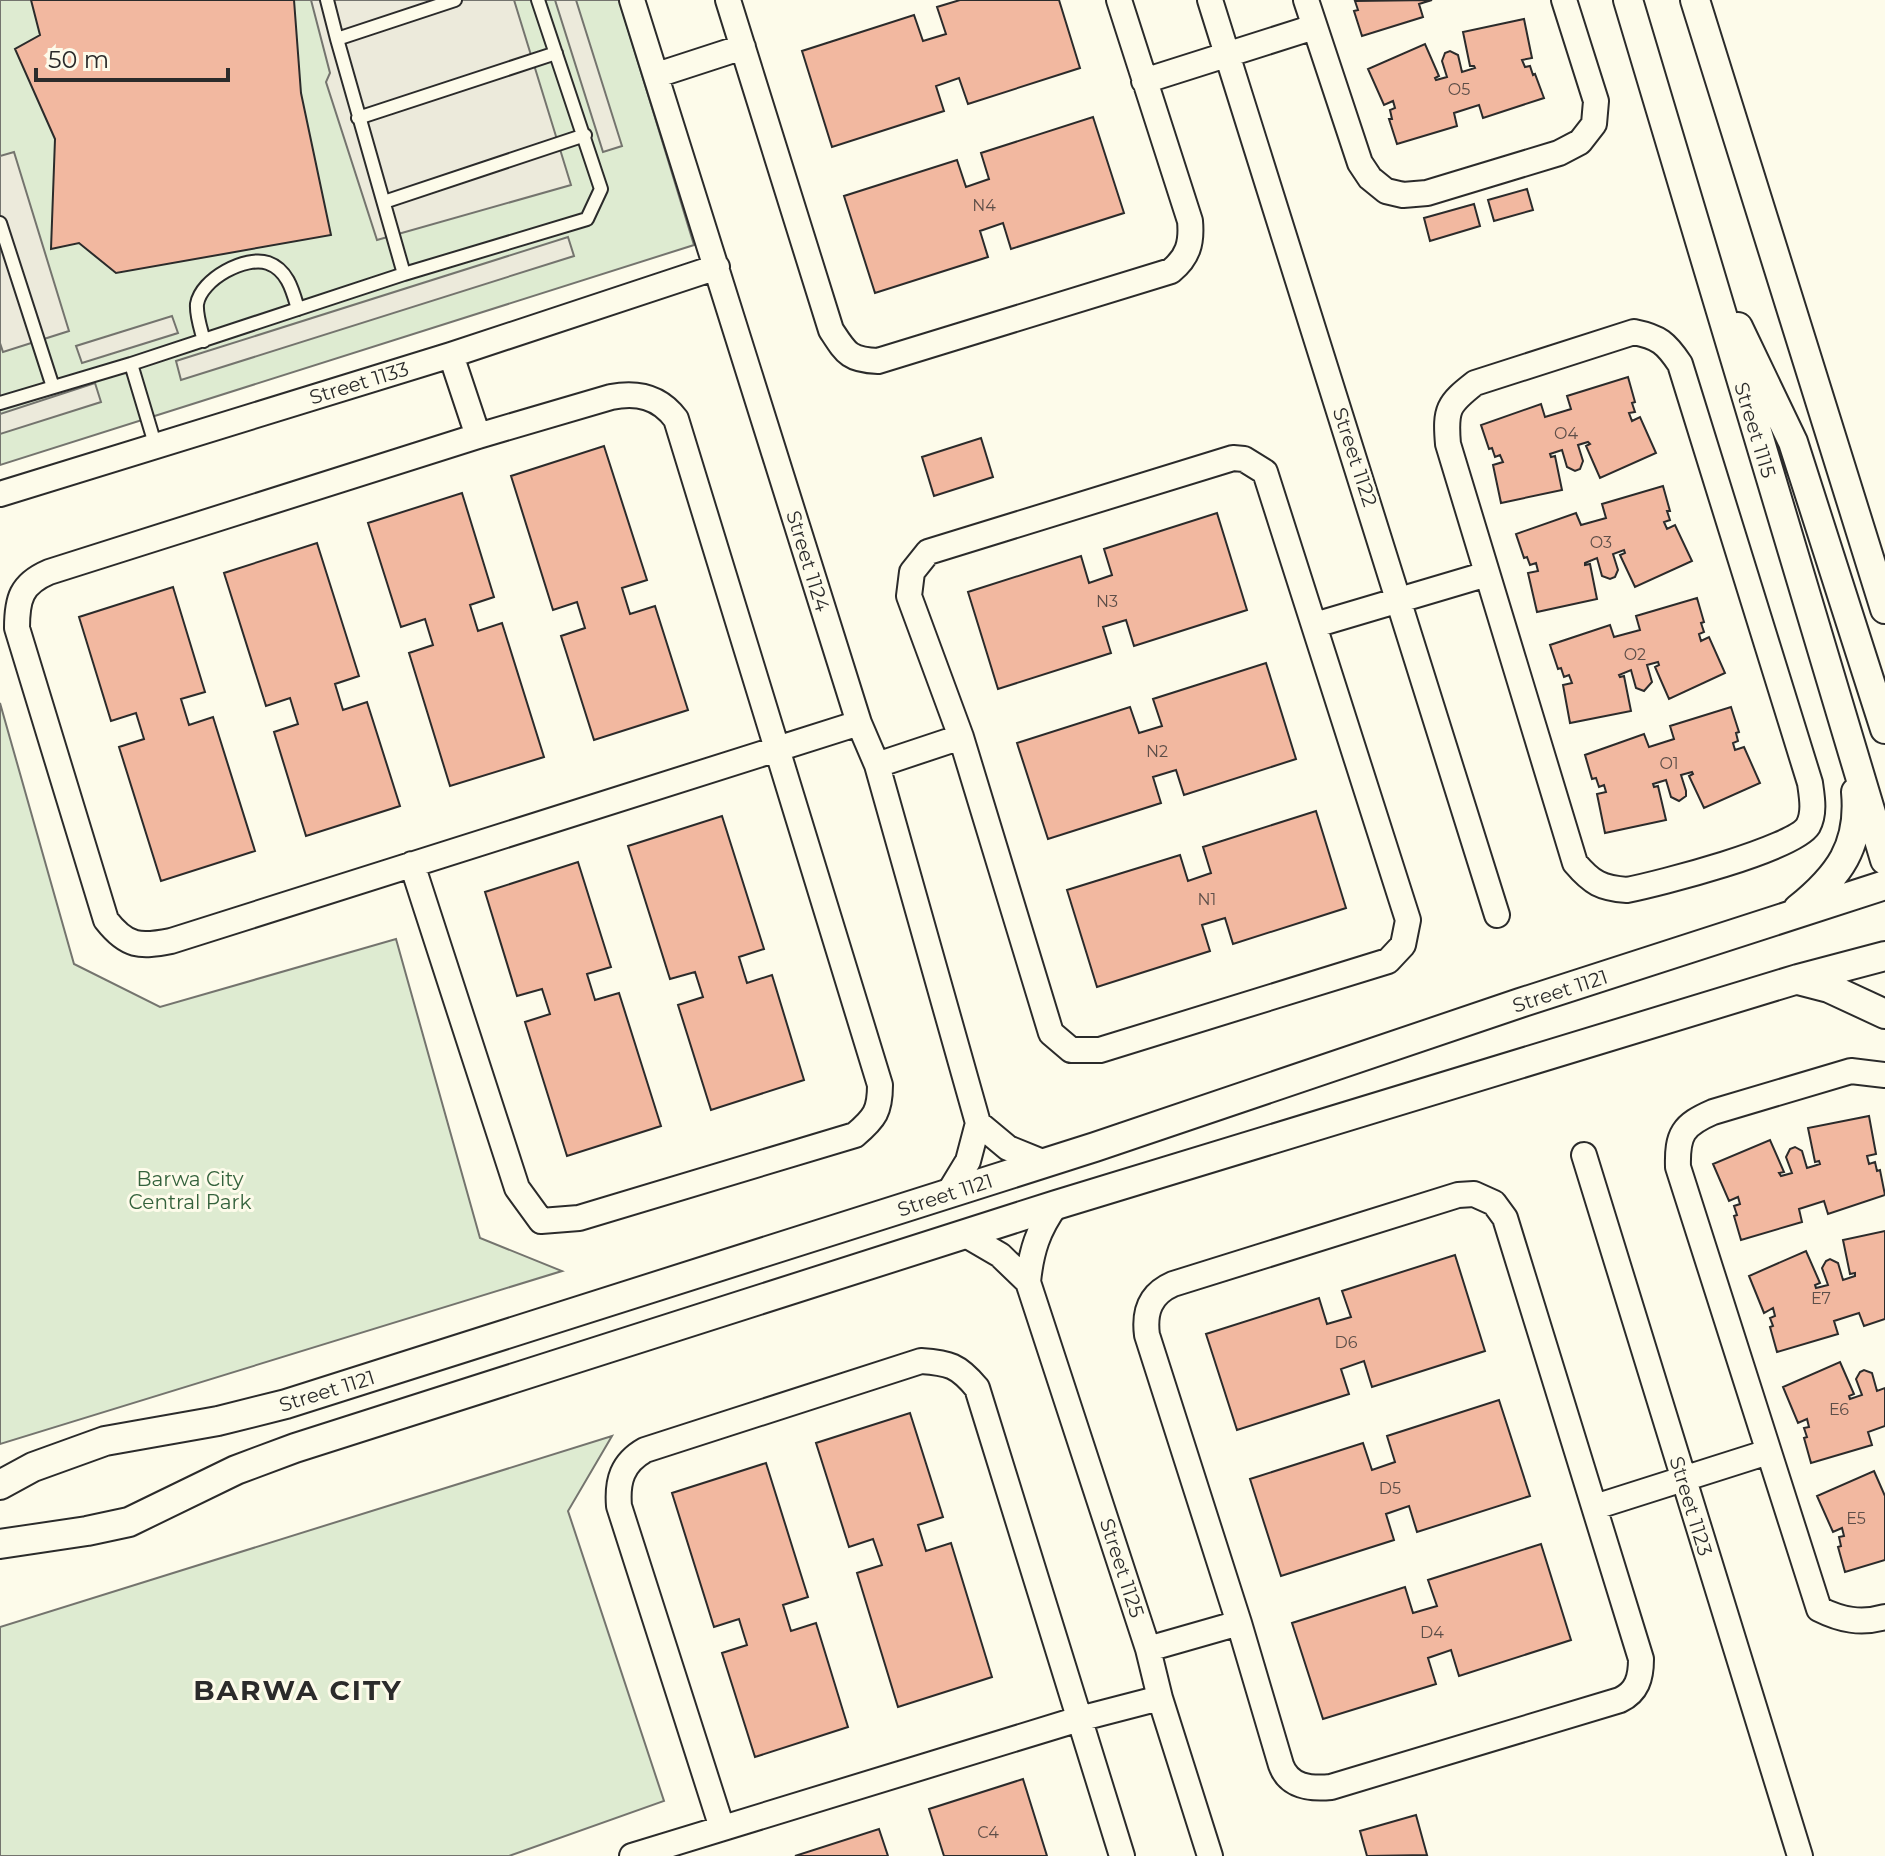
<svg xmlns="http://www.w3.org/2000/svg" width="1885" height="1856" font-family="Montserrat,sans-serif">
<rect width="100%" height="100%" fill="#fdfbea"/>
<!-- green -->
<path fill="#deebd1" stroke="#74746e" stroke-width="2" d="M0,0H619L694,245L0,465Z
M0,703L74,964L160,1007L396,939L480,1238L562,1271L0,1444Z
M612,1436L568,1511L664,1801L509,1856H0V1627Z"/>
<!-- parking -->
<path fill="#eceadb" stroke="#74746e" stroke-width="2" d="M311,0H514L571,185L377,240L326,82L330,73Z
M555,0H576L622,146L603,152Z
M14,152L69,331L3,352L0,343V156Z
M568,237L574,256L181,380L176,361Z
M172,316L178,333L82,363L76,346Z
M95,383L101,402L0,434V414Z"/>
<!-- building -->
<path fill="#f2b8a0" stroke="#2b2b2b" stroke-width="2" d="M31,0H294L301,93L331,235L116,273L79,243L51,249L55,139L15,49L40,35Z
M960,0H1059L1080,68L968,104L959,78L936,86L944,111L832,147L802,51L914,15L923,41L946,34L937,7Z
M1432,0L1419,4L1423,17L1362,36L1354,11L1358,10L1355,1Z
M1524,19L1532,58L1522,60L1525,67L1530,66L1533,75L1535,74L1544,98L1483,118L1479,105L1454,113L1457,126L1397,144L1389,119H1392L1390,110L1395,108L1393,101L1384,105L1368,69L1425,44L1439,76L1435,78L1436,80L1447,77L1442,61L1445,53L1450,51L1458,55L1462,72L1475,68L1474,66H1470L1463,32Z
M1093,117L1124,213L1011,249L1003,223L980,231L988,257L875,293L844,196L957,160L966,187L989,179L981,153Z
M1527,189L1533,210L1494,221L1488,200Z
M1474,204L1480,226L1430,241L1424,218Z
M1628,377L1635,402L1632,403L1635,412L1629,413L1632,421L1640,417L1656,453L1600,478L1586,446L1590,444L1588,442L1578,445L1583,461L1580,469L1575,471L1567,467L1562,450L1550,454L1551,457L1555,456L1562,490L1501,503L1493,465L1503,462L1500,455L1495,457L1492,448L1489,449L1481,425L1541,404L1545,417L1571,409L1567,396Z
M981,438L993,477L934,496L922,457Z
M604,446L647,580L622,588L630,614L655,606L688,710L594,740L561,636L585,628L577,602L553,610L511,476Z
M1663,486L1670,511H1667L1670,520L1664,522L1667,529L1675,525L1692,561L1635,587L1620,555L1625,553L1624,550L1613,554L1618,570L1615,577L1610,579L1602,576L1597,558L1585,563V565L1590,564L1597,599L1537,612L1528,573L1538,571L1536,563L1530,565L1527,557L1524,558L1516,534L1576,513L1581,525L1606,518L1602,504Z
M462,493L494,597L470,605L478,631L502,623L544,757L450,786L409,653L433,645L425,619L401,627L368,523Z
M1217,513L1247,610L1134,646L1126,620L1103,627L1111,653L998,689L968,592L1081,556L1089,583L1112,575L1104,549Z
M317,543L359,676L335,684L343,710L367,702L400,806L306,836L274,732L298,724L290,698L266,706L224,573Z
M173,587L205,692L181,699L189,725L213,717L255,851L161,881L119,747L144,739L136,713L111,721L79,617Z
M1697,598L1704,622L1701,623L1704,632L1699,634L1701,641L1709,637L1725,673L1669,699L1655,667L1659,665L1658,662L1647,665L1652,682L1644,691L1636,688L1631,670L1619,675L1620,677L1624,676L1631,711L1570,723L1563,685L1572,683L1569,675L1564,677L1561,668L1558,669L1550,645L1610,625L1614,637L1640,630L1636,616Z
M1266,663L1296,759L1184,795L1176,770L1153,777L1161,803L1048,839L1017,743L1130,707L1139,733L1162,726L1153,699Z
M1731,707L1739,732L1736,733L1738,741L1733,743L1735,750L1744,747L1760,783L1704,808L1689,776L1693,774L1692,772L1681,775L1686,791V796L1679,801L1671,797L1666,780L1653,784L1654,787L1658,786L1666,820L1605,833L1597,794L1606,792L1604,785L1599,787L1596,778L1592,779L1585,755L1644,734L1649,747L1674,739L1670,726Z
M1316,811L1346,908L1233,944L1225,918L1202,925L1210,951L1097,987L1067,890L1180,855L1188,881L1211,873L1203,847Z
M722,816L764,949L739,957L747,983L772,975L804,1080L711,1110L678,1005L703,997L695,972L670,979L628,846Z
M578,862L611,967L587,974L595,1000L619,993L661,1126L567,1156L525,1022L550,1014L542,989L517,996L485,892Z
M1869,1116L1876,1154L1867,1156L1869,1164L1875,1162L1877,1171L1880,1170L1885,1195L1828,1214L1824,1201L1799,1209L1802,1222L1741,1240L1734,1216L1737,1215L1734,1206L1740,1204L1738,1197L1729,1201L1713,1164L1770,1140L1784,1172L1779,1173L1781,1176L1792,1173L1786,1157L1790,1149L1795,1147L1802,1151L1807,1168L1820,1164L1819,1161L1815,1162L1808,1128Z
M1885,1231V1319L1864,1326L1859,1313L1834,1321L1838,1334L1777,1352L1770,1327L1773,1326L1770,1318L1775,1316L1773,1308L1764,1313L1749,1276L1806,1251L1820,1283L1815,1285L1816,1288L1828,1285L1822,1268L1826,1261L1830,1259L1838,1263L1843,1280L1855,1276V1273L1850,1274L1843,1240Z
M1455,1255L1485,1351L1372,1387L1364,1361L1341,1369L1349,1394L1237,1430L1206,1334L1319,1298L1327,1324L1351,1317L1342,1291Z
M1840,1362L1854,1394L1849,1396L1850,1399L1862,1395L1856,1379L1860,1372L1864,1370L1872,1373L1877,1391L1885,1388V1426L1868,1432L1872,1445L1811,1463L1804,1438L1807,1437L1804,1428L1809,1427L1807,1419L1798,1423L1783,1387Z
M1499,1400L1530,1496L1417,1532L1409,1506L1386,1514L1394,1540L1281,1576L1250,1479L1363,1443L1372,1470L1395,1462L1387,1436Z
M910,1413L943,1517L918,1525L926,1551L951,1543L992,1677L898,1707L857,1573L882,1565L873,1539L849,1547L816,1443Z
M766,1463L808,1597L783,1605L791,1631L816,1623L848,1727L755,1757L722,1653L747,1645L739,1619L714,1627L672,1493Z
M1874,1471L1885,1496V1560L1845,1572L1838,1547L1841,1546L1839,1537L1844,1536L1842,1528L1833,1532L1817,1496Z
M1541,1544L1571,1640L1459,1676L1451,1650L1428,1658L1436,1684L1323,1719L1292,1623L1405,1587L1413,1613L1437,1606L1428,1580Z
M1023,1779L1047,1856H944L929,1809Z
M1416,1815L1427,1855L1367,1856L1360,1831Z
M879,1829L888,1856H795Z"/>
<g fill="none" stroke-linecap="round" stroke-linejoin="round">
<!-- service casing -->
<g stroke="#2b2b2b" stroke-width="16">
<path id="service" d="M327,0L337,39
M358,118L556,53
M384,202L585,135
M0,223L53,387
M404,274L337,39L455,0
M204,341C201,329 196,316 197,304C201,279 246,255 268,263C288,270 293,292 298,309
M0,403L131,364
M155,444L131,364L404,274L587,219L601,189L538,0"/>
</g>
<!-- minor casing -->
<g stroke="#2b2b2b" stroke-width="28">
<path id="minor" d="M632,0L859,723L877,765L978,1123L968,1161L948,1194
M728,0L831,330C846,353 849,360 878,361L1171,271C1188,257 1192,243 1190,221L1119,0
M1210,0L1497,915
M1306,0L1360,163L1370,178L1386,191L1403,195L1427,193L1559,153L1580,142L1594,124L1596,101L1564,0
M657,75L743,47
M1144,81L1314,27
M1634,332C1659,337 1666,343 1680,364L1810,783C1812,797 1815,813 1808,826C1794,849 1658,884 1627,890C1601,888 1592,883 1575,863L1448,444C1445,409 1448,404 1475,383Z
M451,355L478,436
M1233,458L1244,459L1265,472L1408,920L1403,945L1388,961L1100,1050H1071L1051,1033L961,737L909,596L912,572L928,552Z
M0,494L451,355L717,267
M1315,625L1487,574
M877,765L961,737
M412,864L517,1188L541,1221L579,1218L855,1135C875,1118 880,1111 880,1085L676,419C659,396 637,392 611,397L478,436L49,572C21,584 17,599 17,628L106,920C127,947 140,947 171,941L859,723
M1885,1075L1851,1071L1713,1112C1683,1125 1677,1134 1678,1167L1819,1609C1841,1620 1861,1624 1885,1617
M978,1123L1008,1148L1045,1163
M1584,1155L1800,1856
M1474,1194L1494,1203L1505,1218L1641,1659C1641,1678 1637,1692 1620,1700L1331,1787C1310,1789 1289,1787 1281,1765L1239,1623L1147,1335C1144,1312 1150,1294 1173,1284L1458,1195Z
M1056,1205C1038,1229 1031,1252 1028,1282L1148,1649L1160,1698L1210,1856
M964,1234L1000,1255L1028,1282
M1595,1507L1768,1452
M1148,1649L1239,1623
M722,1828L619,1506C617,1481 622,1463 645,1450L921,1361C949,1363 958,1365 977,1388L1122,1856
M632,1856L1079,1719L1160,1698"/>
</g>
<!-- tertiary casing -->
<g stroke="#2b2b2b" stroke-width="32">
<path id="tertiary" d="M1628,0L1885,860
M1695,0L1885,609
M1738,327L1793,442L1885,729
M1798,909C1839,876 1861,846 1856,792
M1798,980L1829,988L1885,1014
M0,1485L33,1467L105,1441L218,1421L286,1404L1095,1147L1520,1003L1885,885
M0,1544L87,1531L129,1522L236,1470L295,1448L1056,1205L1798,979L1885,956"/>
</g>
<!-- service -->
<use href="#service" stroke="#fdfbea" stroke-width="12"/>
<!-- minor -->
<use href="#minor" stroke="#fdfbea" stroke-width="24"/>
<!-- tertiary -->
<use href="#tertiary" stroke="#fdfbea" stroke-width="28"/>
</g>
<g text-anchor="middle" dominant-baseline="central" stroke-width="6" stroke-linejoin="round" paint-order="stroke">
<!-- number labels -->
<g font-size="16" fill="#5d4e48">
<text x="1459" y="89">O5</text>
<text x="984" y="205">N4</text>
<text x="1566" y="433">O4</text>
<text x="1601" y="542">O3</text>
<text x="1107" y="601">N3</text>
<text x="1635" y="654">O2</text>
<text x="1157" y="751">N2</text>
<text x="1669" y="763">O1</text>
<text x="1207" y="899">N1</text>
<text x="1821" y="1298">E7</text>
<text x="1346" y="1342">D6</text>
<text x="1839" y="1409">E6</text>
<text x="1390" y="1488">D5</text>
<text x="1856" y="1518">E5</text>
<text x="1432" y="1632">D4</text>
<text x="988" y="1832">C4</text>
</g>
<!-- street labels -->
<g font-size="20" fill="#2b2b2b" stroke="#fdfbea">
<text transform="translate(359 383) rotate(-17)">Street 1133</text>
<text transform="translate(1755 430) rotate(73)">Street 1115</text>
<text transform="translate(1355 457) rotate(72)">Street 1122</text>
<text transform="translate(808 561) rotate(73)">Street 1124</text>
<text transform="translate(1560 991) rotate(-18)">Street 1121</text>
<text transform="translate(945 1195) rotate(-18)">Street 1121</text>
<text transform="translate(327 1391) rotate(-17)">Street 1121</text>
<text transform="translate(1691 1506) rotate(73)">Street 1123</text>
<text transform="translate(1122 1568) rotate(72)">Street 1125</text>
</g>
<!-- park labels -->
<g font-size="20" fill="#34623c" stroke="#fdfbea">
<text x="190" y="1179">Barwa City<tspan x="190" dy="23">Central Park</tspan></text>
</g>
<!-- district labels -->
<g font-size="28" font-weight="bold" letter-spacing="2" fill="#2b2b2b" stroke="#fdfbea">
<text x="298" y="1690">BARWA CITY</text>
</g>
</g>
<!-- scale -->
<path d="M36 68v12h192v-12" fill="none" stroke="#2b2b2b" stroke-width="4"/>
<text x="48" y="68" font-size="24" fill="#2b2b2b" stroke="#fdfbea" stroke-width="6" paint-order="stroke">50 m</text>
</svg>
